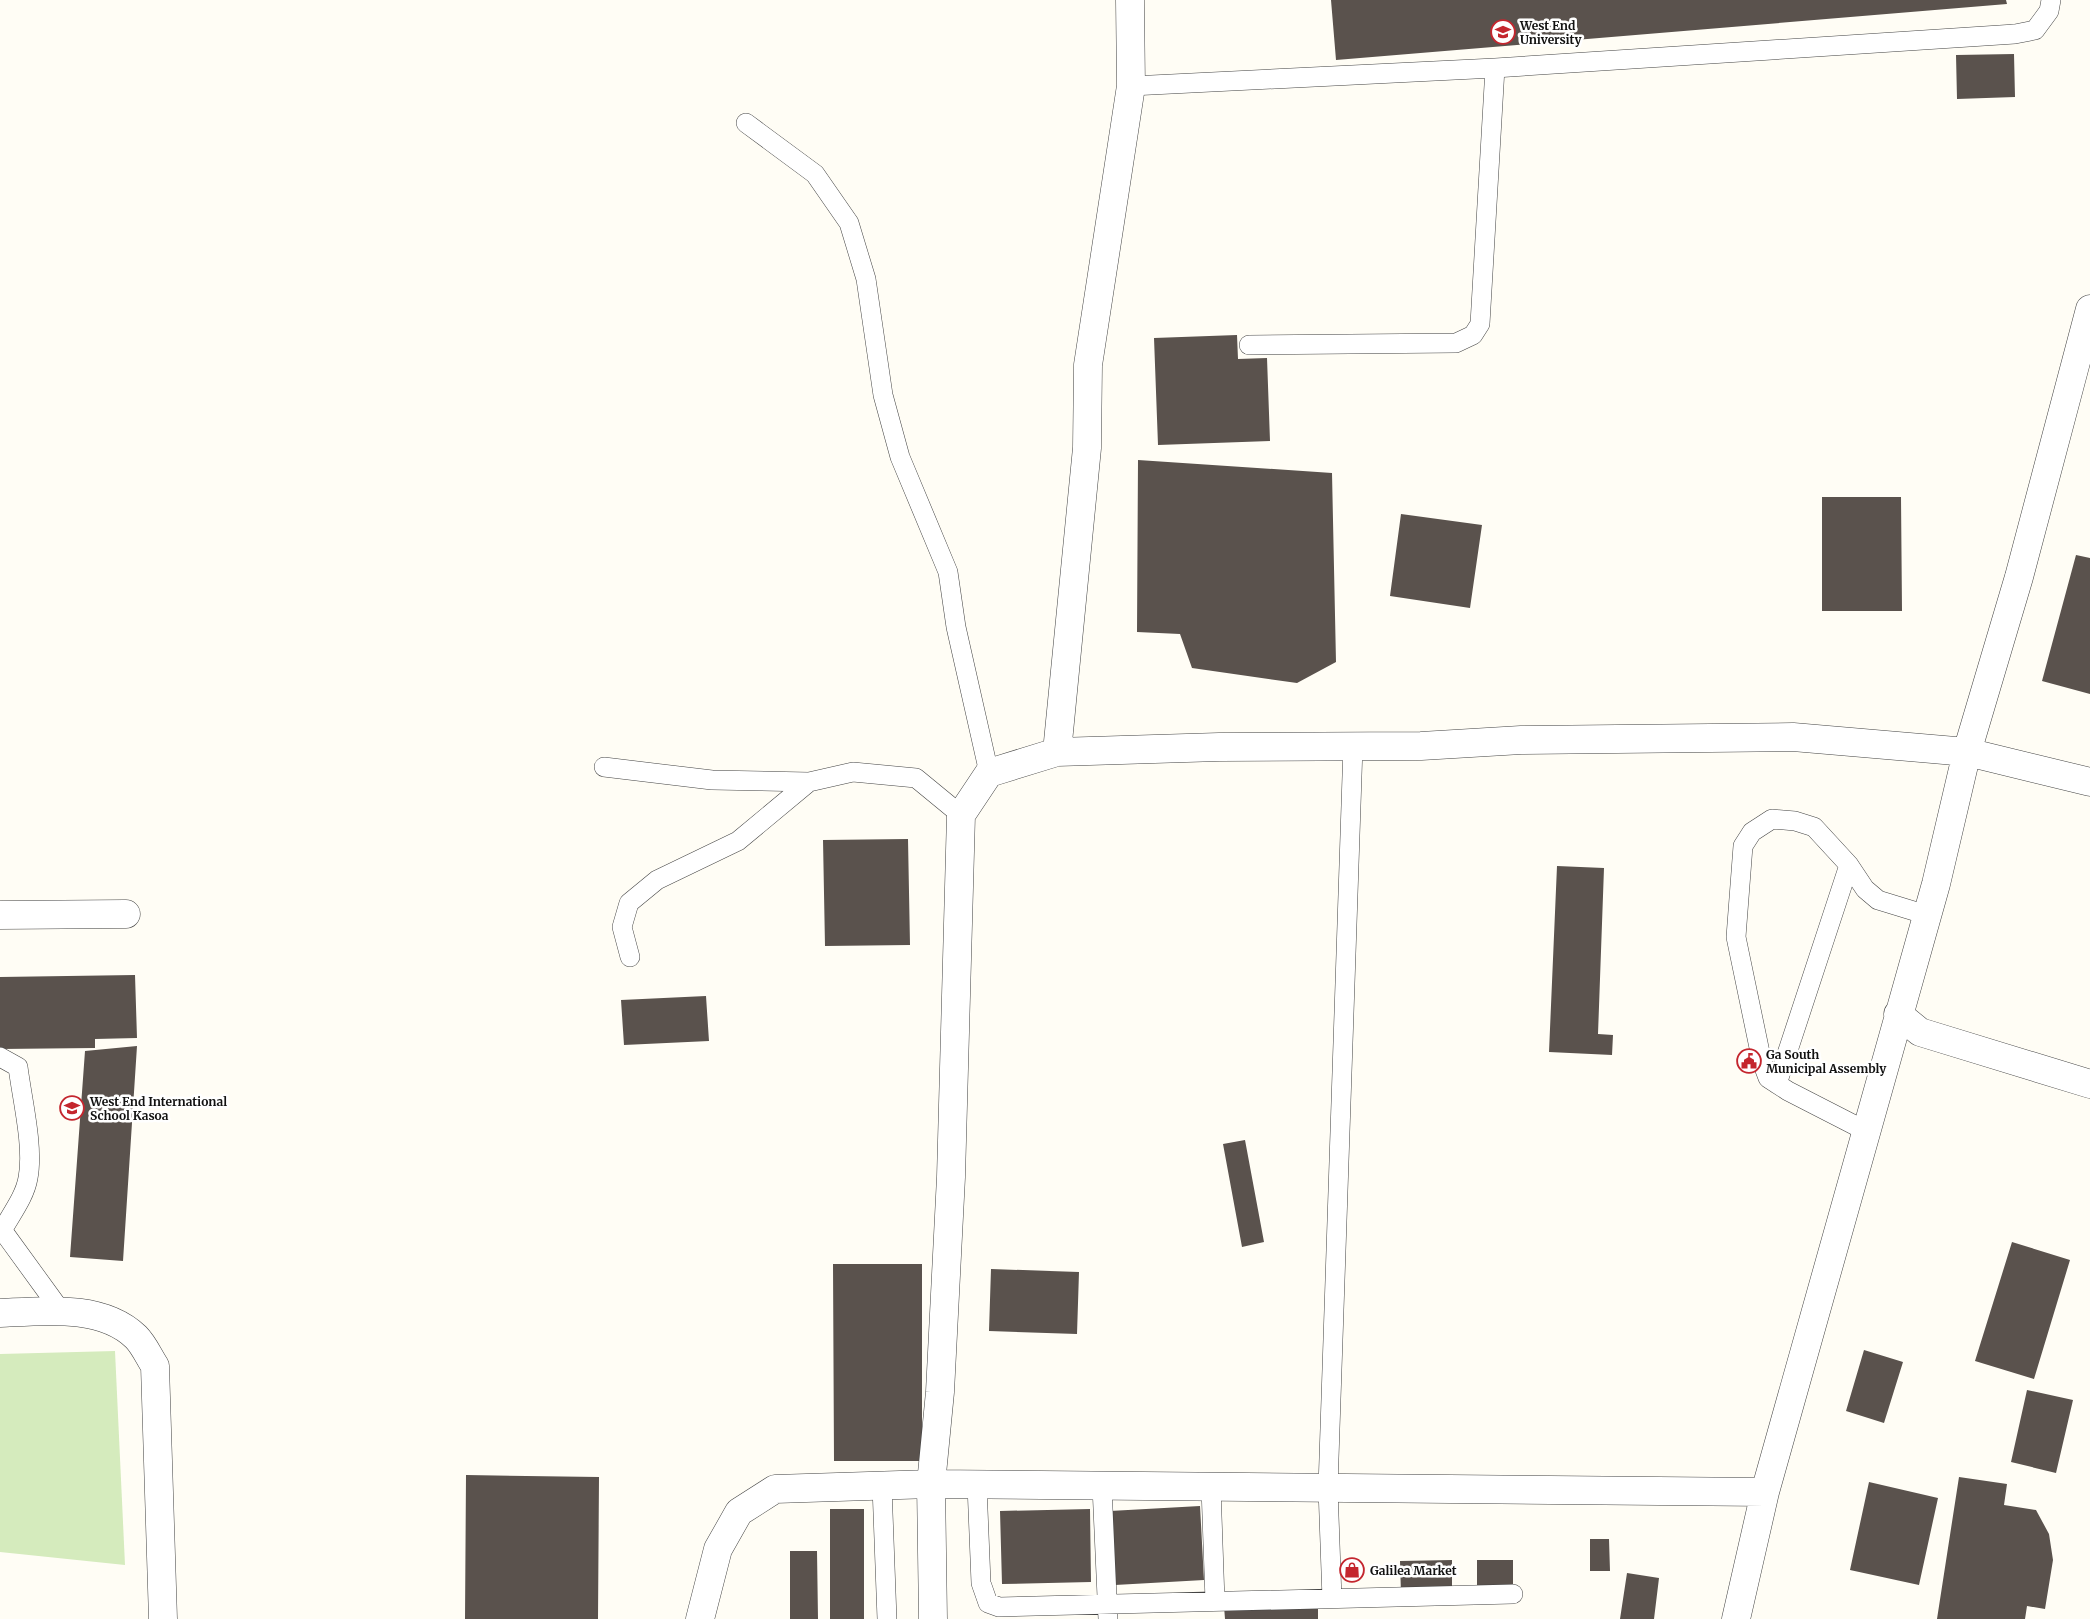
<svg xmlns="http://www.w3.org/2000/svg" width="2090" height="1619" font-family="Merriweather,serif">
<rect width="100%" height="100%" fill="#fffdf5"/>
<!-- green -->
<path fill="#d5ebbd" d="M115,1351L125,1565L0,1552V1354Z"/>
<!-- building -->
<path fill="#5a524d" d="M1331,0H2006L2007,4L1336,60Z
M2014,54L2015,97L1957,99L1956,55Z
M1237,335L1238,359L1267,358L1270,441L1158,445L1154,338Z
M1138,460L1332,473L1336,662L1297,683L1192,668L1180,634L1137,632Z
M1822,497H1901L1902,611H1822Z
M1401,514L1482,525L1470,608L1390,596Z
M2076,555L2090,558V694L2042,681Z
M908,839L910,945L825,946L823,840Z
M1557,866L1604,868L1598,1034L1613,1035L1612,1055L1549,1052Z
M135,975L137,1038L95,1039V1048L0,1049V977Z
M706,996L709,1041L624,1045L621,1000Z
M137,1046L123,1261L70,1257L85,1051Z
M1245,1140L1264,1242L1242,1247L1223,1144Z
M2012,1242L2070,1260L2034,1379L1975,1361Z
M833,1264H922V1461H834Z
M991,1269L1079,1272L1077,1334L989,1331Z
M1864,1350L1903,1362L1884,1423L1846,1411Z
M2027,1390L2073,1400L2056,1473L2011,1462Z
M466,1475L599,1477L598,1619H465Z
M1959,1477L2007,1484L2004,1505L2036,1510L2049,1534L2053,1560L2045,1609L2027,1606L2025,1619H1937Z
M1869,1482L1938,1498L1919,1585L1850,1570Z
M1200,1506L1204,1580L1115,1585L1110,1511Z
M830,1509H864V1619H830Z
M1090,1509L1091,1582L1002,1584L1000,1511Z
M1590,1539H1609L1610,1571H1590Z
M790,1551H817L818,1619H790Z
M1452,1560V1594H1401L1400,1561Z
M1477,1560H1513V1585L1477,1586Z
M1627,1573L1659,1578L1654,1619H1620Z
M1224,1606H1318V1619H1225Z"/>
<g fill="none" stroke-linecap="round" stroke-linejoin="round">
<!-- lane casing -->
<g stroke="#444" stroke-width="20">
<path id="lane" d="M1131,86L1495,68L2015,34L2035,30L2049,11L2051,0
M746,123L815,174L849,223L866,279L883,395L900,457L948,572L956,627L989,773
M1249,345L1456,343L1473,335L1480,324L1495,68
M604,767L712,780L809,782
M630,957L622,927L629,903L657,880L738,841L809,782L853,772L916,778L961,815
M0,1057L18,1067C22,1099 34,1147 28,1178C25,1196 12,1213 3,1229
M1777,1084L1849,865
M1866,1131L1788,1091L1768,1078L1762,1062L1736,937L1743,846L1752,832L1772,819L1795,821L1814,827L1849,865L1865,889L1878,900L1927,915
M0,1227L61,1311
M977,1485L981,1583L988,1603L999,1607L1513,1594
M882,1486L887,1619
M1102,1486L1108,1619
M1211,1487L1215,1601
M1332,1599L1328,1488L1353,746"/>
</g>
<!-- street casing -->
<g stroke="#444" stroke-width="29">
<path id="street" d="M1057,752L1219,747L1421,746L1521,740L1793,737L1967,752L2090,782
M0,915L126,914
M1898,1014L1920,1032L2090,1084
M0,1313C44,1311 102,1304 136,1337C144,1345 149,1357 155,1366L163,1619
M700,1619L718,1549L739,1512L775,1489L931,1484L1765,1492
M933,1619L931,1484L940,1392L951,1177L961,815L989,773L1057,752L1087,448L1088,365L1131,86L1130,0
M1736,1619L1765,1492L1936,884L1967,752L2019,577L2090,309"/>
</g>
<!-- lane -->
<use href="#lane" stroke="#fff" stroke-width="19"/>
<!-- street -->
<use href="#street" stroke="#fff" stroke-width="28"/>
</g>
<!-- icons -->
<defs>
<g id="university-ring" transform="scale(1.25)"><circle r="9.5" fill="#fff" stroke="#c4262e" stroke-width="1.5"/><path d="M0-5L7-2L0 1L-7-2ZM-4 1L0 2.5L4 1V4Q0 6-4 4Z" fill="#c4262e"/></g>
<g id="civic-ring" transform="scale(1.25)"><circle r="9.5" fill="#fff" stroke="#c4262e" stroke-width="1.5"/><path d="M-.6-6.5H3V-4.5H.6V-3L4-1V1h2V6H-6V1h2V-1L-.6-3ZM-1.2 2.5V6h2.4V2.5Z" fill="#c4262e"/></g>
<g id="school-ring" transform="scale(1.25)"><circle r="9.5" fill="#fff" stroke="#c4262e" stroke-width="1.5"/><path d="M0-5L7-2L0 1L-7-2ZM-4 1L0 2.5L4 1V4Q0 6-4 4Z" fill="#c4262e"/></g>
<g id="shop-ring" transform="scale(1.25)"><circle r="9.5" fill="#fff" stroke="#c4262e" stroke-width="1.5"/><path d="M-5-2.5h2.3a2.7 3.5 0 0 1 5.4 0H5L5.5 6h-11ZM-1.5-2.5h3a1.5 2.3 0 0 0-3 0Z" fill="#c4262e"/></g>
</defs>
<g fill-rule="evenodd">
<use href="#university-ring" x="1503" y="32"/>
<use href="#civic-ring" x="1749" y="1061"/>
<use href="#school-ring" x="72" y="1108"/>
<use href="#shop-ring" x="1352" y="1570"/>
</g>
<g text-anchor="middle" dominant-baseline="central" stroke-width="5" stroke-linejoin="round" paint-order="stroke">
<!-- poi labels -->
<g font-size="12" font-weight="bold" fill="#111" stroke="#fff" text-anchor="start">
<text x="1520" y="25">West End<tspan x="1520" dy="14">University</tspan></text>
<text x="1766" y="1054">Ga South<tspan x="1766" dy="14">Municipal Assembly</tspan></text>
<text x="90" y="1101">West End International<tspan x="90" dy="14">School Kasoa</tspan></text>
<text x="1370" y="1570">Galilea Market</text>
</g>
</g>
</svg>
